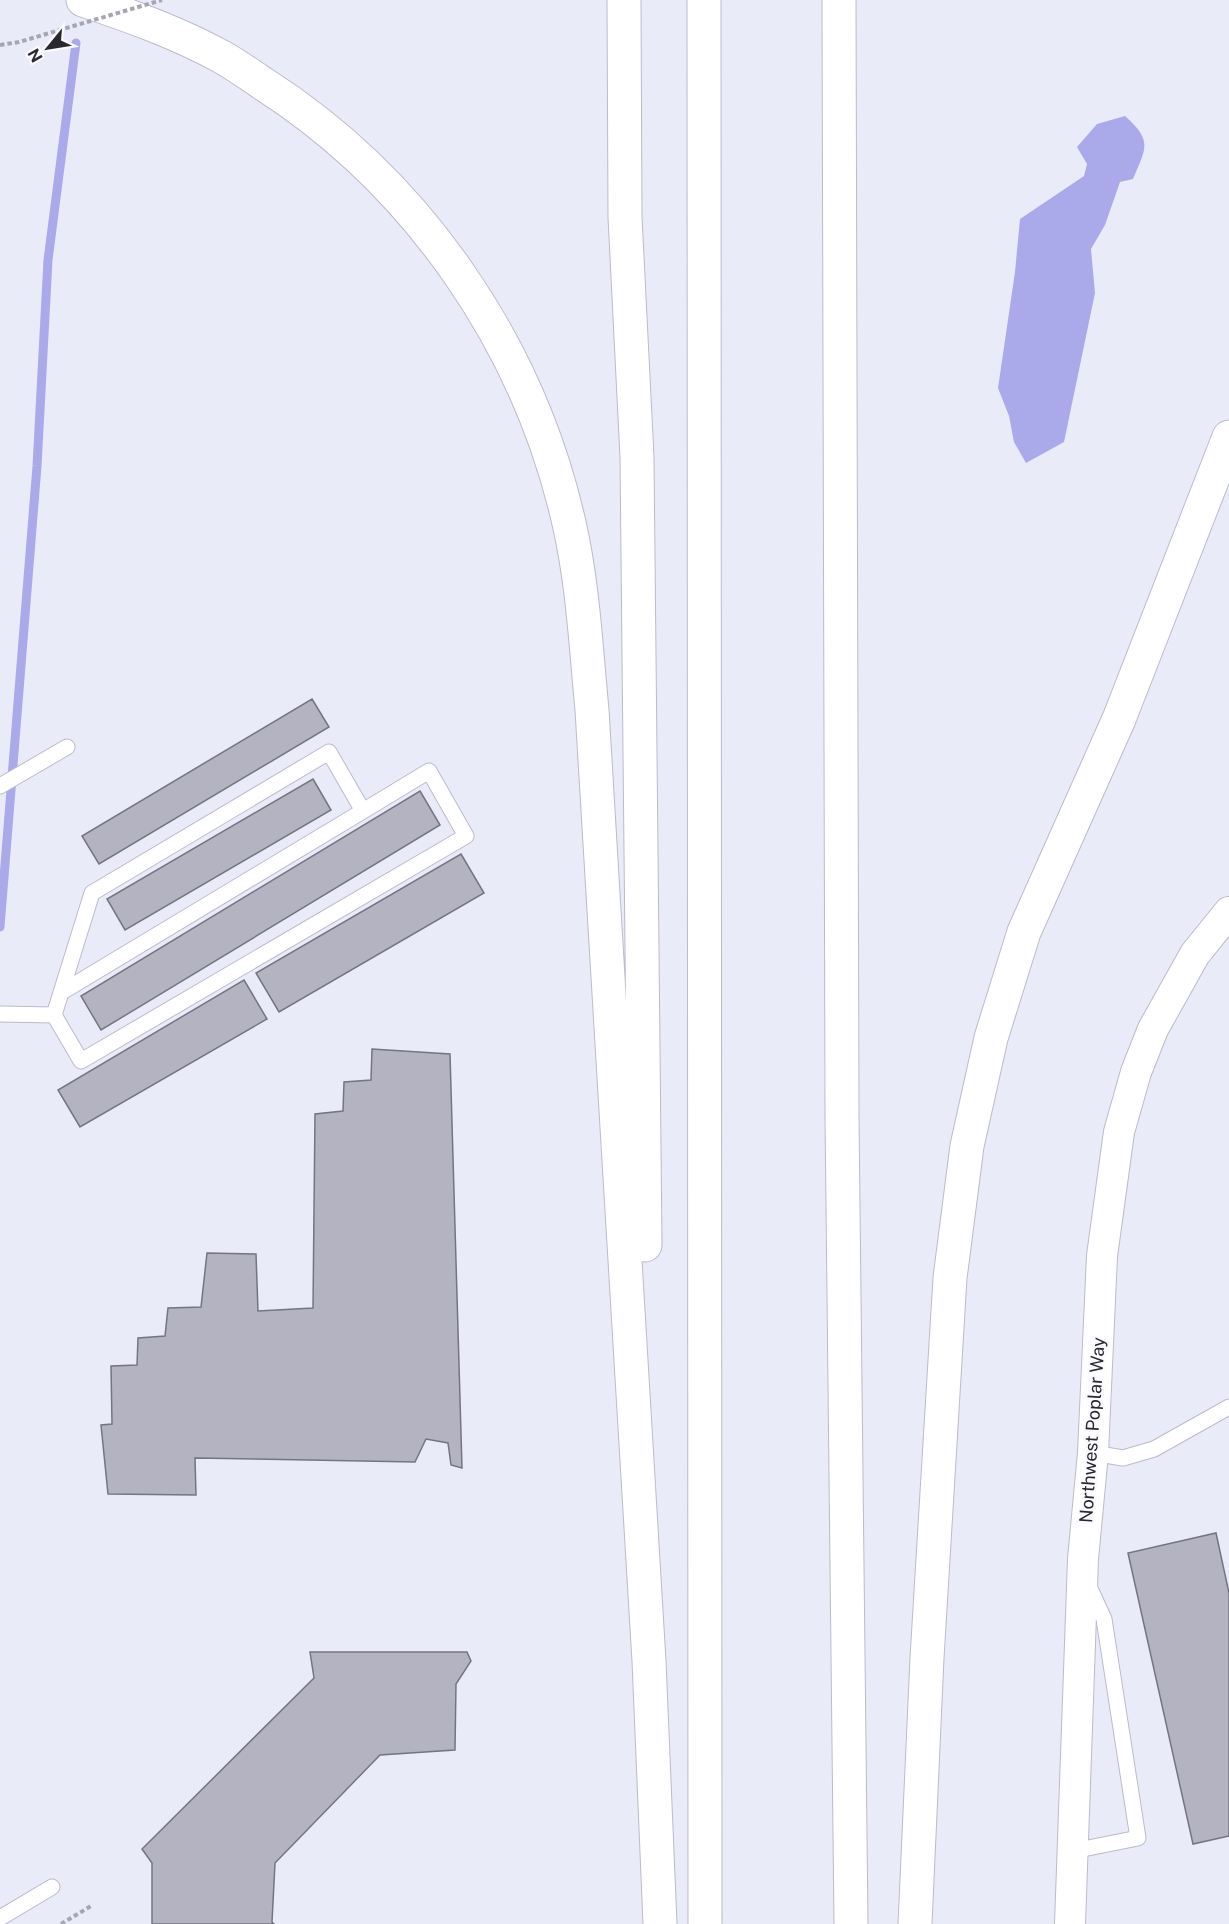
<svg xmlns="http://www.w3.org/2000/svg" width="1229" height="1924" font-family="'Public Sans',sans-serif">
<rect width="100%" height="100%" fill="#eaebf9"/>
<!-- water -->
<path fill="#aaa9ea" d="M1125,116C1153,141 1146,148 1133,179L1120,182L1105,225L1091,249L1095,293L1064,442L1026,463L1014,442L1009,416L998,388L1015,272L1020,219L1084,176L1087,164L1077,147L1097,124Z"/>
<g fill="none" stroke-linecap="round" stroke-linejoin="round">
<!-- stream -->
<path stroke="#aaa9ea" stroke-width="9" d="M0,927L37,466L48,260L76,43"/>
</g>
<!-- building -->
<path fill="#b3b3c1" stroke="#757582" stroke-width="1.5" d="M312,699L329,727L99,864L82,836Z
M313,779L331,810L125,930L107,899Z
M420,791L440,825L101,1030L81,996Z
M461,854L484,893L279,1012L256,973Z
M244,980L267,1019L80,1127L58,1090Z
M372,1049L450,1054L462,1468L451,1465L448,1443L426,1439L415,1462L195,1458L196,1495L108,1494L101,1425L112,1424L111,1366L137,1365L138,1338L165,1336L168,1308L201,1307L207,1253L256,1254L258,1311L313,1308L315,1114L343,1111L344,1082L371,1080Z
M1216,1533L1229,1593V1836L1193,1844L1128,1553Z
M310,1652H467L471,1661L456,1684L455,1750L380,1755L275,1863L272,1922L274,1924H152V1863L142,1849L314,1678Z"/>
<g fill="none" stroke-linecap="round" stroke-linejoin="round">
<!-- service casing -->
<g stroke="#bbbbc9" stroke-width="17">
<path id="service" d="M329,752L363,811L429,771L466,836L81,1061L54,1015L92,893Z
M0,786L67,747
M62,992L363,811
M0,1014L54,1015
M1093,1453L1123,1458L1154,1449L1229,1407
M1073,1851L1138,1838L1104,1619L1088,1584
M0,1918L52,1887"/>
</g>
<!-- minor casing -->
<g stroke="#bbbbc9" stroke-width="32">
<path id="minor" d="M1070,1924L1083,1559L1093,1453L1102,1256L1119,1132L1136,1072L1153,1029L1195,954L1229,912"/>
</g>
<!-- motorway casing -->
<g stroke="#bbbbc9" stroke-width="35">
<path id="motorway" d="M83,0C131,16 178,33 222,57C236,65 249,74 262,83C417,182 528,343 569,523C583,584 586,648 592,710L649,1661L660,1924
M624,0L625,217L637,457L645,1245
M704,0L705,1924
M839,0L842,1116L851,1924
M915,1924L927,1658L950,1278L967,1146L991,1038L1024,932L1119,719L1229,437"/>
</g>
<!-- path -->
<path stroke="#a5a6b1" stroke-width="4" stroke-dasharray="4.5 3" stroke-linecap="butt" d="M61,1924L91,1906"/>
<!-- service -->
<use href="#service" stroke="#fff" stroke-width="15"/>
<!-- minor -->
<use href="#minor" stroke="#fff" stroke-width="30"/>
<!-- motorway -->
<use href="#motorway" stroke="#fff" stroke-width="33"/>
<!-- path-bridge -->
<path stroke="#a5a6b1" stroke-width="4" stroke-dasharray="4.5 3" stroke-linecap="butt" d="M0,45L19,42L162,0"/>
</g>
<g text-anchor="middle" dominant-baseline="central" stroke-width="5" stroke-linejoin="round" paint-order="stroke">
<!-- street labels -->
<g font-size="18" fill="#28282e" stroke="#f9f9ff">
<text transform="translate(1092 1430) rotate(-86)">Northwest Poplar Way</text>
</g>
</g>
<!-- north arrow -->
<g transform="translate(48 48) rotate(240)" stroke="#f9f9ff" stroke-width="4.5" paint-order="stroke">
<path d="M0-4.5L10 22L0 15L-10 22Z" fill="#28282e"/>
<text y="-9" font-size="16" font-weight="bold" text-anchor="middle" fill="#28282e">N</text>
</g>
</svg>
